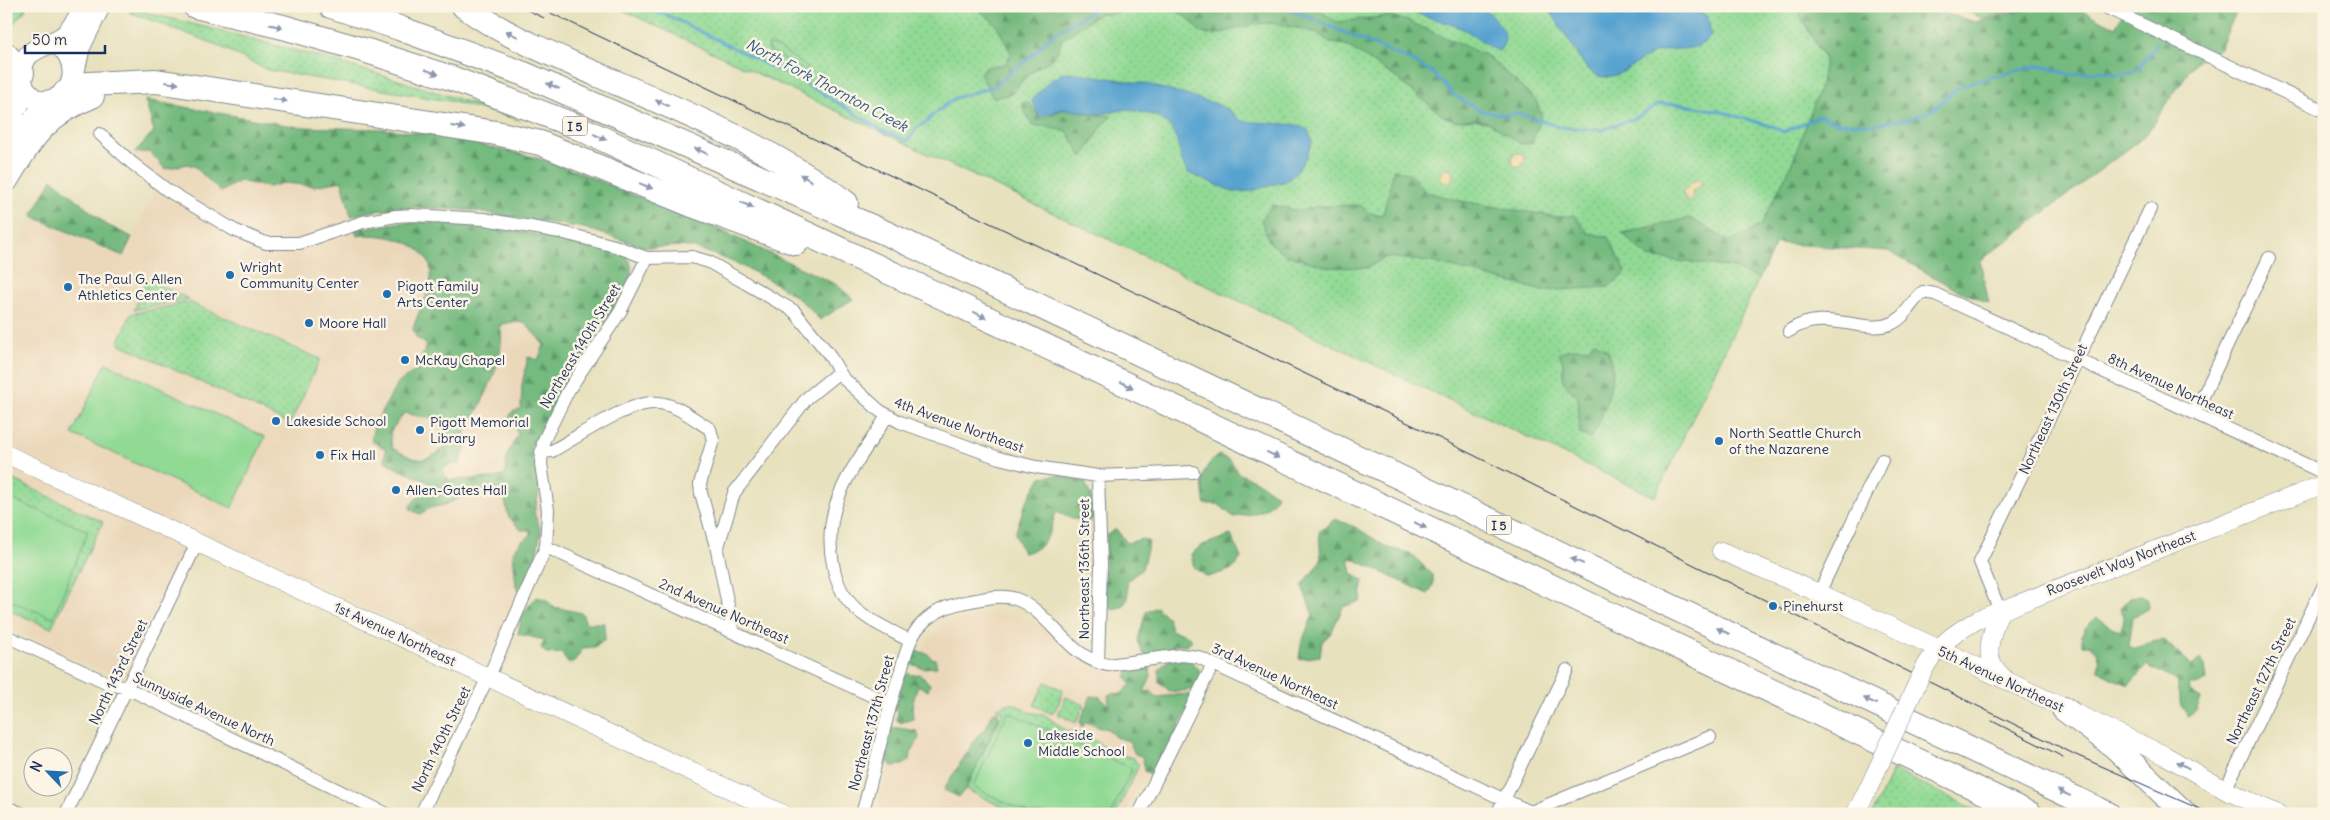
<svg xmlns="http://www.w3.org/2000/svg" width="2330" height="820" font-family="Delius,sans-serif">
<defs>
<pattern id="grass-dots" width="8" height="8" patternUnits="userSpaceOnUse" patternTransform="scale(1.25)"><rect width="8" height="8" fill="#91da94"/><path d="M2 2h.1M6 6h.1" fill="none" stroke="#7cbb82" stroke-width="1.8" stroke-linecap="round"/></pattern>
<pattern id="forest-firs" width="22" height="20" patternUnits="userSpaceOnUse" patternTransform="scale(1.25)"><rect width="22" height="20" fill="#74ba7e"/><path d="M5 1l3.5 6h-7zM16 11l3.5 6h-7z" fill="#5e986a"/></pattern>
<pattern id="wetland-marsh" width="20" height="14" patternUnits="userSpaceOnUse" patternTransform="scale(1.25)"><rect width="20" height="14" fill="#91da94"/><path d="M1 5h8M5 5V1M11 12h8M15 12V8" fill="none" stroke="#7cbb82"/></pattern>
<pattern id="sand-dots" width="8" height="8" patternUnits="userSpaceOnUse" patternTransform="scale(1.25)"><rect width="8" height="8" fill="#eeda9e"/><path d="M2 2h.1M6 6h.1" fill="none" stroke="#ccbb8a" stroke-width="1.8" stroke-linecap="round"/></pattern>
</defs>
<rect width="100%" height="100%" fill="#fcf5e5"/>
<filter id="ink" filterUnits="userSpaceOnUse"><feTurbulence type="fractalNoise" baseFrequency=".02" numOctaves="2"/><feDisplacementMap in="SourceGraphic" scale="10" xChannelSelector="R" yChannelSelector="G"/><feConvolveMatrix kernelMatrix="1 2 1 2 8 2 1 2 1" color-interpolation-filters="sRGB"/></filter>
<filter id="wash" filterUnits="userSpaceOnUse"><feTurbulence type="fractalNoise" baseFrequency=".0096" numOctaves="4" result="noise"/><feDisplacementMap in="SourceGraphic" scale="20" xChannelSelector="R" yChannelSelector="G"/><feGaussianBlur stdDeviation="1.12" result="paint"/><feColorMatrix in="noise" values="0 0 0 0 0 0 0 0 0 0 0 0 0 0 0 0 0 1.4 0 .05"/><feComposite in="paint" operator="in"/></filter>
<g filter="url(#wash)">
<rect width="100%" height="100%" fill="#e7e1bd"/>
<!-- built -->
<path fill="#ebd8ba" d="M145,151L154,155L158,163L173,168L187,164L202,173L268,187L284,183L314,186L342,181L355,229L397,223L423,222L493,228L630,262V274L617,303L573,367L550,411L539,538L525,579L487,662L194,529L122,680L6,627V258H12L32,216L123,256L160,180L131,156L134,153Z
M1001,612L1032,620L1079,658L1166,662L1197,672L1125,814H875L923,647L930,637L945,624L972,615Z"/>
<!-- grass -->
<path fill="url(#grass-dots)" stroke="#568479" d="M6,6H26L25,11L6,31Z
M614,6H1889L1655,497Z
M131,9C262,40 393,75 520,120L454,102L267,70L215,44L129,12Z
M147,279L189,299L134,310Z
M189,302L320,359L290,424L118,343L131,314Z
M6,476L103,522L51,628L6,609Z
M1045,682L1063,690L1059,703L1052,714L1034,705Z
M1066,697L1084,705L1076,723L1058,714Z
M1006,704H1015L1028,712L1045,715L1066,731L1088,735L1110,752L1133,758L1139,765L1116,814H1018L965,789L1003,712L996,709Z
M1893,770L1984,814H1872Z"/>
<!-- forest -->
<path fill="url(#forest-firs)" stroke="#48746e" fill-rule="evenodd" d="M974,6H1138L1109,15L1100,13L1061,40C1056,63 1051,58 1034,70C1024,77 1018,85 1012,94L993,98L980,73L985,67L1006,64L1011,53L996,24Z
M1169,6H1312L1337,22L1390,16L1408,21L1489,57L1536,100L1542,117L1532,143L1521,144L1490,123L1474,119L1456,121L1443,116L1392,75L1346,45L1330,43L1316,32L1272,23L1254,24L1214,35L1201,33L1190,20Z
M1795,6H1920L1975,22L2025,10L2028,6H2072L2115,27L2128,6H2239L2220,48L2195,62L2145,136L1980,261L1989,303L1955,289L1888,251L1776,243L1759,279L1733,268L1648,257L1622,233L1690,218L1731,242L1761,225L1792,163L1821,84L1825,60Z
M145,100L298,127L384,129L436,135L534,157L578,172L720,230L837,285L853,299L820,320C814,314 808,306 801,301C777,281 724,256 694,248C677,244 661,249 644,247L584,228L467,210L415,207L374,211L351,216L342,181L314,186L284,183L268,187L239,181L221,192L194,166L187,164L165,169L150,152L134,153L154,131Z
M1024,102L1029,103L1041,119L1062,110L1076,109L1087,114L1112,116C1099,126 1093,145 1082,157L1068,132L1043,126H1032L1022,105Z
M1394,169L1410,174L1426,192L1461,201L1558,217L1574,215L1588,233L1608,237L1626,273L1608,287L1543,291L1432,262L1386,257L1367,268L1327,267L1286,255L1270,243L1261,220L1272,205L1301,211L1317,206L1360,205L1371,214L1383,215Z
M52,179L107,225L132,237L123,256L32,216Z
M423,222C451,224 621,239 630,261C639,284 599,328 588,347C584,354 582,362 579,368C567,392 554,415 542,439L532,441L537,451L540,488L534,513L541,531L536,556L521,592L516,586L513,552L522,541L530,536V530H521L508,516L505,499L493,494L466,495L445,505L430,508L420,514L411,510L410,506L430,483L396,468L384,460L386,449L371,441L374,426L397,384L415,371L427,345L416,337L413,329C418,311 429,296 431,277C434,242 383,232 357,236L355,229L397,223ZM512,322L525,323L544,345L538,360L528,357L522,384L521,409L512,412L509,418L518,434L507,455L505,475L494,478L449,480L442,469L451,464L459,465L468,440L464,434C481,406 508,357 500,325ZM404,413L437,420L445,438L444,448C422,466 416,460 392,448L390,432Z
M1594,341L1608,351C1610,357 1613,364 1613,370C1613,385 1600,429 1590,438L1580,434L1578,397L1563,381V362L1559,354C1563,349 1581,347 1588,349Z
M1219,455L1231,461L1238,473L1256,481L1277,495C1269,513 1252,514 1234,517L1218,504H1205C1201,485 1200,467 1219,455Z
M1060,475L1085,482L1091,497L1093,517L1088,524L1056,512C1049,534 1048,548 1023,553L1015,534L1025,504L1041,477Z
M1335,519L1357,528L1388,548L1410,553L1433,575V585L1428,594L1349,557L1352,574L1363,580L1361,601L1343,607L1331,633L1322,642L1320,656L1299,659L1301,644L1313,615L1302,586L1321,560L1319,532Z
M1116,529L1127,543L1142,539L1149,542L1142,569L1127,581L1128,598L1122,607L1111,609L1102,597L1107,535Z
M1231,535L1241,558L1233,569L1208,577L1194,568L1191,554L1203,545Z
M2142,595L2148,600L2149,608L2133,617L2129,646L2136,649L2148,643L2163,640L2192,666L2200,659L2205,665L2207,680L2196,685L2189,683L2190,692L2201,699L2196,710L2188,716L2181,706L2176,681L2147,665L2129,685L2109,677L2098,669C2101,658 2099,653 2091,645H2082C2079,632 2087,625 2097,618L2113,629H2121L2124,620L2120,608L2130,597Z
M536,597L545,599L554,607L582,613L586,623H604L605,639L595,647L583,648L574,662L568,663L561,653L547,654L541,648L545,640L518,634L522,615Z
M1157,607L1168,618L1171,630L1187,635L1192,640L1187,645L1176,644C1167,656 1158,657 1143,654L1138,640L1146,612Z
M912,651L927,653L932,659L935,658L937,667L923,668L911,664L908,657Z
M1188,659L1199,669L1200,682L1191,690L1171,692L1159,682V670L1168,660Z
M1141,665L1150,667L1151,677L1144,692L1151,691L1156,697L1188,694L1193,700L1155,773L1150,774L1144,771L1143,757L1135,754L1129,741L1115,737L1108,729L1100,728L1086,722L1082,728L1080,721L1091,696L1100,697L1109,706L1108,695L1113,693L1121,694L1131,684L1126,677L1130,669Z
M910,673L912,675L919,674L930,684L928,691L920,686L917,687L912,707L913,719L900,723L896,719L898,712L895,708L905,675Z
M994,712H998L999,718L968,785L959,797L944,790L946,786L978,735L986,729L988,721Z
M892,727L917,731L919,738L911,753L910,760L903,765L892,766L887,761L881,760L887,731Z"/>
<!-- wetland -->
<path fill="url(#wetland-marsh)" stroke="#568479" d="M769,44L781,49L807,68L805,71L768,50Z"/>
<!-- sand -->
<path fill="url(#sand-dots)" stroke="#84847e" d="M1511 160a7 7 0 1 1 14 0a7 7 0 1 1-14 0Z
M1440 175a7 7 0 1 1 14 0a7 7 0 1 1-14 0Z
M1697,180L1702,182V185L1693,190L1692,199L1688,203L1682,192L1692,182Z"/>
<!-- garden -->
<path fill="#91da94" stroke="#568479" d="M1956,6H2024L2022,9L1982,18Z
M106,363L265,437L232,508L72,434Z
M6,497L88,531L53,618L6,599Z
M1008,712L1132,769L1111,814H1030L973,787Z"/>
<!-- water -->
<path fill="#57a3d0" stroke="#396997" d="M1400,6H1482C1494,18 1515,34 1499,51C1485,46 1476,35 1463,29C1442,19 1419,17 1400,6Z
M1547,6C1591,6 1670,0 1708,16L1711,36C1696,55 1674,45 1654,53C1638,60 1624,76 1605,77C1598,77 1593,73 1587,69Z
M1071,72L1146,84L1217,104L1229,110L1241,121L1297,125L1308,130L1312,141L1307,155L1295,174L1286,181L1251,191L1234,192L1188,173L1182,162L1177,140L1170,126L1157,116L1127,109L1102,114L1062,109L1040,117L1032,101C1037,92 1046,87 1051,78L1057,79L1061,73Z"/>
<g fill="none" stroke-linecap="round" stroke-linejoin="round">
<!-- stream -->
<path stroke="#57a3d0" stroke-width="3" d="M626,6L667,15L812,87L883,131L908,141L917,127L926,123L933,115L955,98L995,86L1037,51L1053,34L1099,6
M1205,6C1225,13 1242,13 1262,6
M1264,6L1289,9L1412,61L1432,72L1454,95L1481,111L1506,115L1517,113L1560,127L1602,130L1640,116L1658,104H1679L1719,111L1774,127L1783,132L1820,116L1838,123L1875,124L1912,118L1931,111L1956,89L1971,82L2041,65L2069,75L2100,71L2118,75L2129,74L2138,69L2157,43
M2185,8V6"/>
</g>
</g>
<g filter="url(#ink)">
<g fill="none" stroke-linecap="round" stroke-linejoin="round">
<!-- street casing -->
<g stroke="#81888e" stroke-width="14">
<path id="street" d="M2103,6L2324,111
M100,134L132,163L167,190L234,230L266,243H299L363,222L396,216L412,215L484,219L560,232L615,246L647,258L692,257L709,262L794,311L828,353L843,378L880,411L900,422L999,458L1036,467L1098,476L1193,472
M1789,331C1825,306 1862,336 1893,323C1906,317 1911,301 1923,292L1935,294L2324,473
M2195,413L2269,258
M887,416C857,464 820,503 833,564C836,583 845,601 861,613C875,624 894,632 910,641
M541,452L552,451C578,437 631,399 659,403C678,405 695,420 710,429L713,440L700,484L701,493L717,550
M546,547L890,704
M1819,593L1882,460
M2000,611L1980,562L2150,209
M733,631L717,550L734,493L807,398L839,372
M6,636L110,684L127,688L387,814
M1098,663L1101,565L1098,476
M2225,790L2324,585
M6,807L23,814
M66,814L197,543
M421,814L493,667L546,547L548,510L541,464L543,442L568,391L620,312L647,258
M862,814C876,766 885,717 901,670C905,656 909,640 918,628C931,612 951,604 971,601C985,598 1002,594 1016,599C1051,612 1067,658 1108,665L1182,655L1198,657L1535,814
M1139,814L1213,664
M1497,814L1567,670
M1526,814L1710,737"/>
</g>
<!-- secondary casing -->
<g stroke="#81888e" stroke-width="19">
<path id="secondary" d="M6,454L783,814
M1721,551L1819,593L1963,660L2166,756L2225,790L2278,814
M2000,611C1991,635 1980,659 2004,678
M1923,671C1936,646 1953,634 1977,620L2324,484
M1855,814L1869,787"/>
</g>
<!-- primary casing -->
<g stroke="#81888e" stroke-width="22">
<path id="primary" d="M54,42C80,57 80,96 46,101C40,102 33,99 29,94C24,90 22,84 22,77C20,45 48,49 65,35C74,26 79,17 84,6
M74,73L80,47L100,6
M6,145L20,90
M20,147L31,123L46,101"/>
</g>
<!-- highway casing -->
<g stroke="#81888e" stroke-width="26">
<path id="highway" d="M195,6L283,27L367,51L451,78L573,125L936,294L2030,814
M331,6L399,28L524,74L890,235L2108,814
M464,6C503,35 552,54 596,74C681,111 771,147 846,203
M6,55L22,73
M6,77L17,104
M65,93L88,84L156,81L496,133L540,143L692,205L796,243
M6,180C33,137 43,116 92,96
M2064,709L2114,746L2185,814"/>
</g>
<!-- street -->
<use href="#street" stroke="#fff" stroke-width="12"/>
<!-- secondary -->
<use href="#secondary" stroke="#fff" stroke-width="18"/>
<!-- primary -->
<use href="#primary" stroke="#fff" stroke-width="20"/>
<!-- highway -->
<use href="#highway" stroke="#fff" stroke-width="24"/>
<!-- tram -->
<path stroke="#1b2f5e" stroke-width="1" d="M519,6L544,18
M536,6L1429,433L2076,755L2211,814
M1992,721L2063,757"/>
<!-- secondary-bridge casing -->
<g stroke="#81888e" stroke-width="19" stroke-linecap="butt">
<path id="secondary-bridge" d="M1869,787L1923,671"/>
</g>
<!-- secondary-bridge -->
<use href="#secondary-bridge" stroke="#fff" stroke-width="18"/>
</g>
<!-- one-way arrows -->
<defs><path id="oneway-solid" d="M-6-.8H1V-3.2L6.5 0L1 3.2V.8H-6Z" transform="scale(1.25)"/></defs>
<g fill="#8d97ae">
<use href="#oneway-solid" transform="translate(276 26) rotate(14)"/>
<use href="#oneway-solid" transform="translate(512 34) rotate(-153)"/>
<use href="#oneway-solid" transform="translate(432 72) rotate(19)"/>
<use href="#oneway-solid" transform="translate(172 83) rotate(7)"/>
<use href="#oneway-solid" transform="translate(553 86) rotate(-157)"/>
<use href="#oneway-solid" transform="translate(280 100) rotate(10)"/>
<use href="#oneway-solid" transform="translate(662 103) rotate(-156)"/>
<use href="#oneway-solid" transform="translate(458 127) rotate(9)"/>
<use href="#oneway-solid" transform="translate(600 137) rotate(24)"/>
<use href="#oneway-solid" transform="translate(701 151) rotate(-156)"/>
<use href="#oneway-solid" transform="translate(806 178) rotate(-149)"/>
<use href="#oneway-solid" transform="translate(646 186) rotate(22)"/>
<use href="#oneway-solid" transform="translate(747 205) rotate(25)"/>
<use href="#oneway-solid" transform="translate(980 315) rotate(26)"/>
<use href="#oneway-solid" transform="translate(1127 385) rotate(26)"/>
<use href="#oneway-solid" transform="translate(1273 455) rotate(26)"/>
<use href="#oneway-solid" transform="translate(1420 525) rotate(26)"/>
<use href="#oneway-solid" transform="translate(1577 561) rotate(-155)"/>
<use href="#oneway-solid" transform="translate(1723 631) rotate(-155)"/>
<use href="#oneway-solid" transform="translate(1870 701) rotate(-155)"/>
<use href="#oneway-solid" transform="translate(2183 765) rotate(-150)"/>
<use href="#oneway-solid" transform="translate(2064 793) rotate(-155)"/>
</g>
</g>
<!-- markers -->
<g fill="#1f6fb2" stroke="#fcf5e5" stroke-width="2">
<circle cx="230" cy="275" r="5"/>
<circle cx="68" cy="287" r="5"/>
<circle cx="387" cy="294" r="5"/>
<circle cx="309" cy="323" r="5"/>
<circle cx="405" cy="360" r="5"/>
<circle cx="276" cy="421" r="5"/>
<circle cx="420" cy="430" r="5"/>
<circle cx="1719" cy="441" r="5"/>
<circle cx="320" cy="455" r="5"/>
<circle cx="396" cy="490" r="5"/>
<circle cx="1773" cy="606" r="5"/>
<circle cx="1028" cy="743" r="5"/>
</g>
<g text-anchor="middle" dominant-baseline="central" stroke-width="5" stroke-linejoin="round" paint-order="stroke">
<!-- shield labels -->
<g fill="#fcf5e5" stroke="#5e6a86" stroke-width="1">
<rect x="562.5" y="116.5" width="25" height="19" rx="4"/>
<rect x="1486.5" y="515.5" width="25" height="19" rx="4"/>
</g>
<g font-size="12" font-weight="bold" fill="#1b2f5e">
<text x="575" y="126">I 5</text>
<text x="1499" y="525">I 5</text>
</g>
<!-- poi labels -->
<g font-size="14" fill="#1b2f5e" stroke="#fcf5e5" text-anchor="start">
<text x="240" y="267">Wright<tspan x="240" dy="16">Community Center</tspan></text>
<text x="78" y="279">The Paul G. Allen<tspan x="78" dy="16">Athletics Center</tspan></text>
<text x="397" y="286">Pigott Family<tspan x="397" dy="16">Arts Center</tspan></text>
<text x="319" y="323">Moore Hall</text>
<text x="415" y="360">McKay Chapel</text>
<text x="286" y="421">Lakeside School</text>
<text x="430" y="422">Pigott Memorial<tspan x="430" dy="16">Library</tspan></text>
<text x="1729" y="433">North Seattle Church<tspan x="1729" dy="16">of the Nazarene</tspan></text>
<text x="330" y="455">Fix Hall</text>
<text x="406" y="490">Allen-Gates Hall</text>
<text x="1783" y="606">Pinehurst</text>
<text x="1038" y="735">Lakeside<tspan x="1038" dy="16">Middle School</tspan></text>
</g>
<!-- street labels -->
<g font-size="14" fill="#1b2f5e" stroke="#fcf5e5">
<text transform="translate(580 346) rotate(-59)">Northeast 140th Street</text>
<text transform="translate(2171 386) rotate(25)">8th Avenue Northeast</text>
<text transform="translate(2053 409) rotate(-65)">Northeast 130th Street</text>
<text transform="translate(959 425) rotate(20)">4th Avenue Northeast</text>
<text transform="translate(2121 563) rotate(-21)">Roosevelt Way Northeast</text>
<text transform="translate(1084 569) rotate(-90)">Northeast 136th Street</text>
<text transform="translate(724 611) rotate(24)">2nd Avenue Northeast</text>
<text transform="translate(395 634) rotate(25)">1st Avenue Northeast</text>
<text transform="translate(118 672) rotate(-64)">North 143rd Street</text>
<text transform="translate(1275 676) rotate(25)">3rd Avenue Northeast</text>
<text transform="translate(2001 679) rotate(25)">5th Avenue Northeast</text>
<text transform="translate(2261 681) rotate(-64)">Northeast 127th Street</text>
<text transform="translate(204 709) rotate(25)">Sunnyside Avenue North</text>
<text transform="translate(871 723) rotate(-75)">Northeast 137th Street</text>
<text transform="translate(441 739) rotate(-64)">North 140th Street</text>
</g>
<!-- water labels -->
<g font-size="15" font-style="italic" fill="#305886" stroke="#fcf5e5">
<text transform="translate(827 85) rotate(28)">North Fork Thornton Creek</text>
</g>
</g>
<!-- margin -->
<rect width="2330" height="820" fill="none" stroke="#fcf5e5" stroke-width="25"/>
<!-- north arrow -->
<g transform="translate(48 772) rotate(295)"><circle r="24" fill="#fcf5e5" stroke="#a2a6af"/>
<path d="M0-4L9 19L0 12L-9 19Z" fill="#1f6fb2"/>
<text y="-8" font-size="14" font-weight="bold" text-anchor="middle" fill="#1b2f5e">N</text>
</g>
<!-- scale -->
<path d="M25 45v8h80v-8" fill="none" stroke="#1b2f5e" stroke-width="2.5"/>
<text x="32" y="45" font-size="15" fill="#1b2f5e" stroke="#fcf5e5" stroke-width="4" paint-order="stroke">50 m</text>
</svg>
